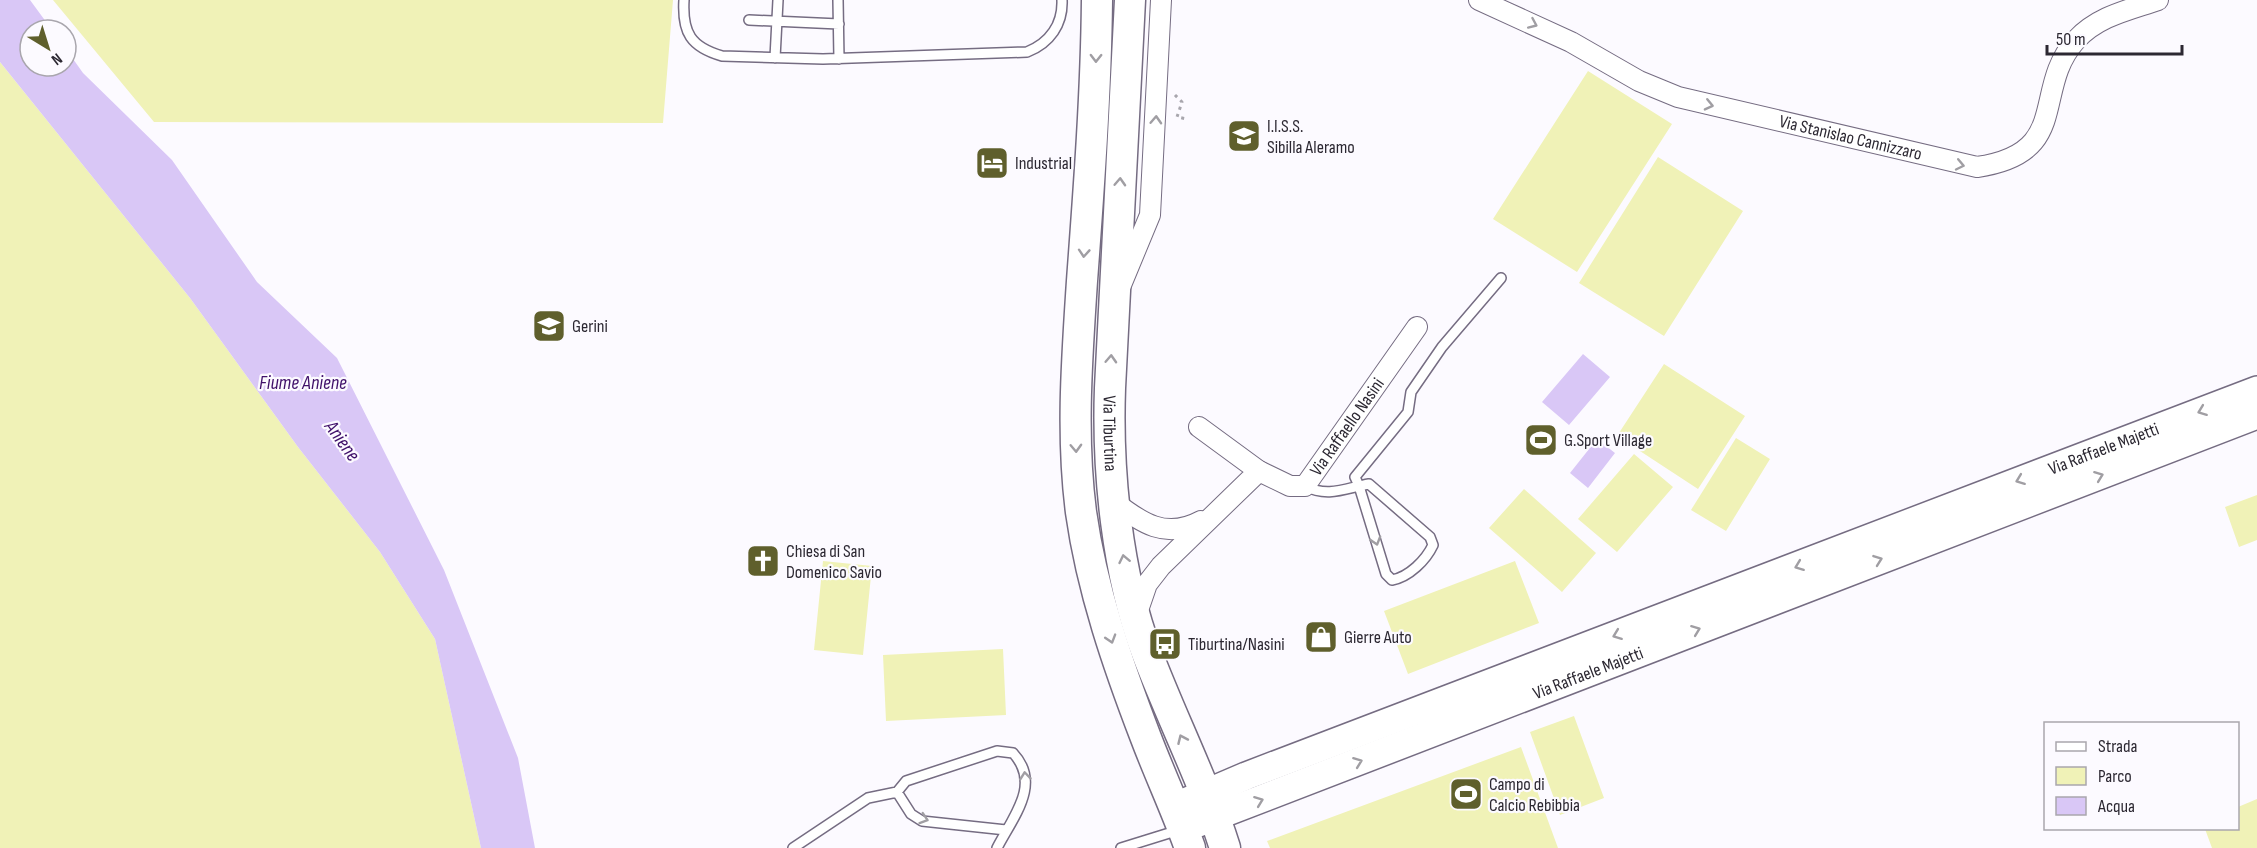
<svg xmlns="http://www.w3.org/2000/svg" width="2257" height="848" font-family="'Sofia Sans Condensed',sans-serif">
<rect width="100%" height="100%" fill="#fcfaff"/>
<!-- green -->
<path fill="#f0f2b7" d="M53,0H673L663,123L154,122Z
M0,62L190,298L298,447L380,552L435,639L481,848H0Z
M1588,71L1672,124L1577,272L1493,219Z
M1658,157L1743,211L1664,336L1579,283Z
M1664,364L1745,416L1698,489L1617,436Z
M1736,438L1770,459L1726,531L1691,510Z
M1634,454L1673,487L1617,552L1578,519Z
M1524,489L1596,553L1562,592L1489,528Z
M2257,495V540L2239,547L2225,507Z
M823,561L872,566L863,655L814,650Z
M1515,561L1539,623L1408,674L1384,611Z
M1003,649L1006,715L886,721L883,655Z
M1574,716L1604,798L1560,815L1530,732Z
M1521,747L1558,848H1270L1267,841Z
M2257,799V848H2212L2205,829L2238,828V807Z"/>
<!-- water -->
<path fill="#d9c7f6" d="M0,0H30L52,30H30V66H66V49L83,73L172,160L257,282L337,358L444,570L518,758L535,848H481L435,639L380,552L298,447L190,298L0,62Z
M1583,354L1610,377L1569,425L1542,402Z
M1597,439L1615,453L1588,488L1570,473Z"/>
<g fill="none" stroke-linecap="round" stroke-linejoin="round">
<!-- lane casing -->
<g stroke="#756c82" stroke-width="12">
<path id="lane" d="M684,0C682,33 691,47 722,56L823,59L1027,52C1050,43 1063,24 1062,0
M838,0L839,59
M749,20L839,24
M775,58L778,0
M1305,486C1328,498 1346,488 1369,484L1430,537L1433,545C1426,560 1409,577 1392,580L1386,574L1359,486L1355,477L1408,412L1411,392L1442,347L1501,278
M793,848L868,798L897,792
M997,848C1013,817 1042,784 1013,753L997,751L906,781L897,792L911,814L922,821L1006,830
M1121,848L1179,830"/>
</g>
<!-- street casing -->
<g stroke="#756c82" stroke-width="22">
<g id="street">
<path id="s1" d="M1479,0L1571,42L1639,81L1678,97L1977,167C2073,153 2031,90 2076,40C2098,16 2129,10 2158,0"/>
<path d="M1121,285L1150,215L1161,0"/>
<path id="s2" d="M1259,471L1290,486H1305L1417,327"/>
<path d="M1113,501C1141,523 1166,540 1201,521"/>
<path d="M1136,616L1147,584L1161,566L1259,471L1199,427"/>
</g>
</g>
<!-- secondary casing -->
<g stroke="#756c82" stroke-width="30">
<g id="secondary">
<path id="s3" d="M1176,806L1246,776L2257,390"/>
<path id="s4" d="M1183,829L2257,415"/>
</g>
</g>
<!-- primary casing -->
<g stroke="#756c82" stroke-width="33">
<g id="primary">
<path d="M1097,0C1096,94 1089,187 1082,281C1077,358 1071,435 1081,512C1092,590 1118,665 1146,738C1160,775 1177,811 1190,848"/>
<path id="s5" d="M1130,0L1110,388C1107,472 1117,574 1147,653C1172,719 1204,781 1225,848"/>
</g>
</g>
<!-- path -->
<path stroke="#a8a6ad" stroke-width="3" stroke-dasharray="3 4.5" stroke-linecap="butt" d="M1175,95L1182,102L1177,117L1187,119"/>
<!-- lane -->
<use href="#lane" stroke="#fff" stroke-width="9"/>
<!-- street -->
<use href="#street" stroke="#fff" stroke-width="20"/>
<!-- secondary -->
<use href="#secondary" stroke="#fff" stroke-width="27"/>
<!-- primary -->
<use href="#primary" stroke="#fff" stroke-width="30"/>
</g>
<!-- one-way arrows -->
<defs><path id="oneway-chevron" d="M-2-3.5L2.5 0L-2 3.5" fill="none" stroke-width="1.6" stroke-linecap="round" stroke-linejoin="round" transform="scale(1.5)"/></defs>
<g stroke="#a09ea3">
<use href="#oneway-chevron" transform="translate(1533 24) rotate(24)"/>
<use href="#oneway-chevron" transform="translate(1096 58) rotate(91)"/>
<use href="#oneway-chevron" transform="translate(1709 105) rotate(13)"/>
<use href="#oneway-chevron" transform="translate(1156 120) rotate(-87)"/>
<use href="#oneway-chevron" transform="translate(1960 165) rotate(12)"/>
<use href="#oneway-chevron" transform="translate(1120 182) rotate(-87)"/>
<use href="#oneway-chevron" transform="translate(1084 253) rotate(94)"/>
<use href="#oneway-chevron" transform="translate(1111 359) rotate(-87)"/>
<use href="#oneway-chevron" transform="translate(2202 411) rotate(159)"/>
<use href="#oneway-chevron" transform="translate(1076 448) rotate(88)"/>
<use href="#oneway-chevron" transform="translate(2099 476) rotate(-21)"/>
<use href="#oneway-chevron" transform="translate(2020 480) rotate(159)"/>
<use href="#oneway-chevron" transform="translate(1376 541) rotate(73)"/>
<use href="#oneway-chevron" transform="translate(1124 559) rotate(-102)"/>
<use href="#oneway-chevron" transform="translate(1878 560) rotate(-20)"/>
<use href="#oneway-chevron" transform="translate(1799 566) rotate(159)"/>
<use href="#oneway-chevron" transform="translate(1696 630) rotate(-21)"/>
<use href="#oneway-chevron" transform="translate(1617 635) rotate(159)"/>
<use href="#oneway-chevron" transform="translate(1111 639) rotate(73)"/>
<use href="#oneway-chevron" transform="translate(1182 739) rotate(-114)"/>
<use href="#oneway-chevron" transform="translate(1358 762) rotate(-21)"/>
<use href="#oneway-chevron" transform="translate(1025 776) rotate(-96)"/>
<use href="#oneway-chevron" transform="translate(1259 801) rotate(-21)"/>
<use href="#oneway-chevron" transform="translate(924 819) rotate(18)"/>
</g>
<!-- icons -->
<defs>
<g id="school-square" transform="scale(1.725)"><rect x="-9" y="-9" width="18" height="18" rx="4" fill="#5f5f2c" stroke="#fcfaff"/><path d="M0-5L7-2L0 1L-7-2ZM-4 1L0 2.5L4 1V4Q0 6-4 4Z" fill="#fff"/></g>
<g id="hotel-square" transform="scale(1.725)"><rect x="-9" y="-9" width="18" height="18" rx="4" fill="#5f5f2c" stroke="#fcfaff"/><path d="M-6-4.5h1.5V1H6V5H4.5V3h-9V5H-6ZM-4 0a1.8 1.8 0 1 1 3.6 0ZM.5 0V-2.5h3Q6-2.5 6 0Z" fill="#fff"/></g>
<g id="stadium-square" transform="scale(1.725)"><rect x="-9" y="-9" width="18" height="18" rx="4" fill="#5f5f2c" stroke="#fcfaff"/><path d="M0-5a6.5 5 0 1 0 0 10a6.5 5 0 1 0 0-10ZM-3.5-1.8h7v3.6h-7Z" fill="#fff"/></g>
<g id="church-square" transform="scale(1.725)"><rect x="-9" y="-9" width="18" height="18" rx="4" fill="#5f5f2c" stroke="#fcfaff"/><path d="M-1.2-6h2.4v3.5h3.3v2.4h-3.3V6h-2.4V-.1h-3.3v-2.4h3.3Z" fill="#fff"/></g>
<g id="shop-square" transform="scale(1.725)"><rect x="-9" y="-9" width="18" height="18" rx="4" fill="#5f5f2c" stroke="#fcfaff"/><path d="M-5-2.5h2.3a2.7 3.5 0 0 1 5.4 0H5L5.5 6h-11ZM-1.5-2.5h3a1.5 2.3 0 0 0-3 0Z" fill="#fff"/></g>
<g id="bus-square" transform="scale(1.725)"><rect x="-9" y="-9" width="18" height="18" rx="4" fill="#5f5f2c" stroke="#fcfaff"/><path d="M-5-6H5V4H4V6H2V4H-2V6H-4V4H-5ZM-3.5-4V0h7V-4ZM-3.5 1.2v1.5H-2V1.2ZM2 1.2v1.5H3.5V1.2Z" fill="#fff"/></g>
</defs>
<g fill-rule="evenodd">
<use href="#school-square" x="1244" y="136"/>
<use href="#hotel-square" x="992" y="163"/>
<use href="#school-square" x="549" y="326"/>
<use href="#stadium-square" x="1541" y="440"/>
<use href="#church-square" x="763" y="561"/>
<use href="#shop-square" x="1321" y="637"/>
<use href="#bus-square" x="1165" y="644"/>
<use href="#stadium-square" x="1466" y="794"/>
</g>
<g text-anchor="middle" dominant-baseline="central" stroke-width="4.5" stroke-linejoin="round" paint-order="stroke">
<!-- poi labels -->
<g font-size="18" fill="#2c2832" stroke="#fcfaff" text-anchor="start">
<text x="1267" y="126">I.I.S.S.<tspan x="1267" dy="21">Sibilla Aleramo</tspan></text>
<text x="1015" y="163">Industrial</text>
<text x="572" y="326">Gerini</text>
<text x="1564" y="440">G.Sport Village</text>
<text x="786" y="551">Chiesa di San<tspan x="786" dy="21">Domenico Savio</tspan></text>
<text x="1344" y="637">Gierre Auto</text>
<text x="1188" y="644">Tiburtina/Nasini</text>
<text x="1489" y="784">Campo di<tspan x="1489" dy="21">Calcio Rebibbia</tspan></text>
</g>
<!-- street labels -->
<g font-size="18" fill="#2c2832" stroke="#fcfaff">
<text stroke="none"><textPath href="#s1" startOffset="399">Via Stanislao Cannizzaro</textPath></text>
<text stroke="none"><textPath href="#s2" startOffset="122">Via Raffaello Nasini</textPath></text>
<text stroke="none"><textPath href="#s5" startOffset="434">Via Tiburtina</textPath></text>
<text stroke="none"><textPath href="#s3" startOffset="994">Via Raffaele Majetti</textPath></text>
<text stroke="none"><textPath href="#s4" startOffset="434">Via Raffaele Majetti</textPath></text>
</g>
<!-- water labels -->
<g font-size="20" font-style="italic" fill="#40116a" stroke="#fcfaff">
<text x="303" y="383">Fiume Aniene</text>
<text transform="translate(342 441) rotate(54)">Aniene</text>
</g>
</g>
<!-- legend -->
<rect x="2044" y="722" width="195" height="108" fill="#fcfaff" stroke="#a9a6ad" stroke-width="1.5"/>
<rect x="2056" y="742" width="30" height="9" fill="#ffffff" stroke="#a9a6ad" stroke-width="1.5"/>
<text x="2098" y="752" font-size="18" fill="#2c2832">Strada</text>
<rect x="2056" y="767" width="30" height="18" fill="#f0f2b7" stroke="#a9a6ad" stroke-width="1.5"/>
<text x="2098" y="782" font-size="18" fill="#2c2832">Parco</text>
<rect x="2056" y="797" width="30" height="18" fill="#d9c7f6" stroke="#a9a6ad" stroke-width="1.5"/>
<text x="2098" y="812" font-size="18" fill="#2c2832">Acqua</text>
<!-- north arrow -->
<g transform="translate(48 48) rotate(142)"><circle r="28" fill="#fcfaff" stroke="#a9a6ad" stroke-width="1.5"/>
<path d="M0-4.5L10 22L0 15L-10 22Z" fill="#5f5f2c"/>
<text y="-9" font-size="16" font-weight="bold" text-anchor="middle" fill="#2c2832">N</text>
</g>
<!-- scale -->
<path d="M2047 45v9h135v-9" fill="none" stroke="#2c2832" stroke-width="3"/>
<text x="2056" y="45" font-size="18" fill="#2c2832" stroke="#fcfaff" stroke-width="4.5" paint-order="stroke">50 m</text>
</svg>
